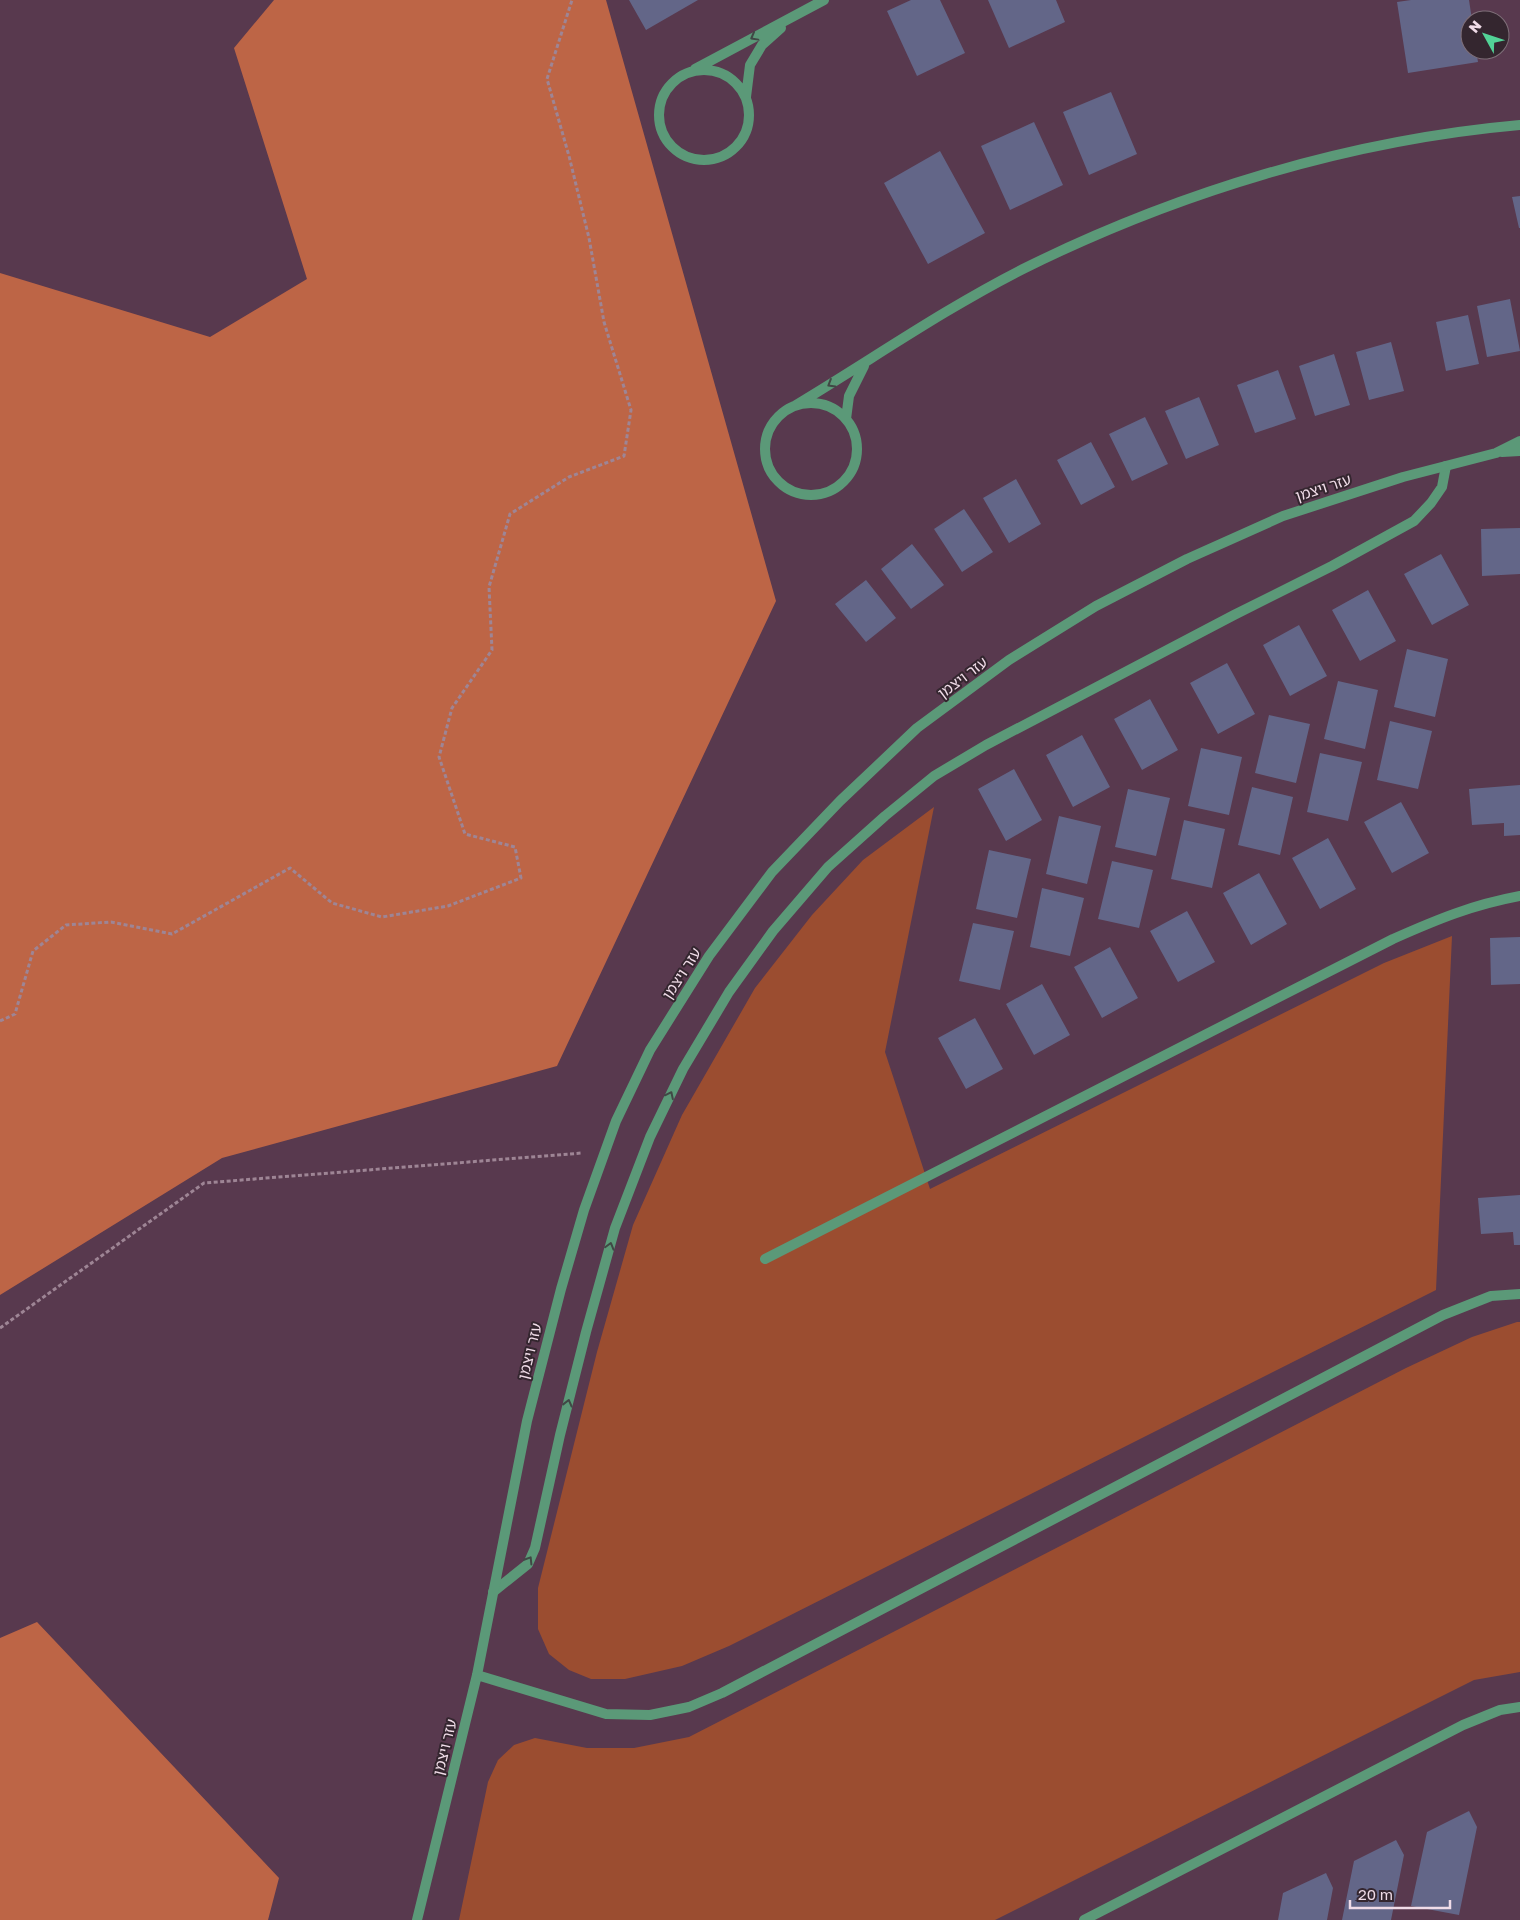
<svg xmlns="http://www.w3.org/2000/svg" width="1520" height="1920" font-family="'Golos Text','Noto Sans Hebrew',sans-serif">
<rect width="100%" height="100%" fill="#58394e"/>
<!-- green -->
<path fill="#9b4d30" d="M934,807L885,1052L930,1189L1384,963L1452,936L1436,1290L729,1646L682,1666L625,1679H591L569,1670L549,1654L538,1629V1588L597,1352L633,1225L682,1115L755,988L812,915L863,860Z
M1517,1322H1520V1672L1474,1680L995,1920H459L488,1782L498,1760L514,1745L535,1738L587,1748H634L689,1737L1406,1368L1472,1337Z"/>
<!-- forest -->
<path fill="#bd6546" d="M274,0H606L776,601L557,1066L222,1158L0,1295V273L210,337L307,279L234,48Z
M37,1622L279,1878L268,1920H0V1638Z"/>
<!-- building -->
<path fill="#636688" d="M629,0H698L646,30Z
M911,0H940L965,53L917,76L887,11Z
M988,0H1056L1065,22L1009,48Z
M1411,0H1469L1472,20H1470V50H1476L1478,62L1408,73L1397,2Z
M1111,92L1137,154L1089,175L1063,112Z
M1034,122L1063,185L1010,210L981,146Z
M940,151L985,233L928,264L884,183Z
M1520,196V228H1519L1512,197Z
M1510,299L1520,351L1487,357L1477,306Z
M1468,315L1479,364L1446,371L1436,322Z
M1391,342L1404,391L1369,400L1356,352Z
M1334,354L1350,405L1315,416L1299,366Z
M1278,370L1296,419L1255,433L1237,385Z
M1199,397L1219,445L1186,459L1165,411Z
M1145,417L1168,464L1132,481L1109,434Z
M1091,442L1115,487L1081,505L1057,460Z
M1016,479L1041,524L1009,543L983,498Z
M964,509L993,552L962,572L934,529Z
M1520,528V574L1482,576L1481,529Z
M912,544L944,585L911,609L881,569Z
M1441,554L1469,605L1432,625L1404,574Z
M866,580L896,618L866,642L835,604Z
M1368,590L1396,641L1360,661L1332,610Z
M1299,625L1327,676L1290,696L1263,645Z
M1407,649L1448,659L1435,717L1394,707Z
M1227,663L1255,714L1218,734L1190,683Z
M1338,681L1378,690L1365,749L1324,739Z
M1150,699L1178,750L1142,770L1114,719Z
M1269,715L1310,724L1296,783L1255,773Z
M1390,721L1432,731L1418,789L1377,780Z
M1082,735L1110,787L1073,807L1046,755Z
M1201,748L1242,757L1229,815L1188,806Z
M1320,753L1362,762L1348,821L1307,812Z
M1014,769L1042,820L1006,841L978,789Z
M1520,785V835L1504,836V823L1472,825L1469,789Z
M1252,787L1293,797L1280,855L1238,845Z
M1128,789L1170,798L1156,856L1115,847Z
M1401,802L1429,853L1392,873L1364,822Z
M1059,816L1101,826L1087,884L1046,874Z
M1184,820L1225,829L1212,888L1171,879Z
M1328,838L1356,889L1320,909L1292,858Z
M989,850L1031,859L1017,918L976,909Z
M1112,861L1153,870L1139,928L1098,919Z
M1259,873L1287,924L1251,945L1223,893Z
M1042,888L1084,898L1070,956L1030,947Z
M1187,911L1215,962L1178,982L1150,931Z
M973,923L1014,931L1000,990L959,981Z
M1520,937V984L1491,985L1490,938Z
M1110,947L1138,998L1102,1018L1074,967Z
M1042,984L1070,1035L1034,1055L1006,1004Z
M975,1018L1003,1069L966,1089L938,1038Z
M1520,1195V1245H1514L1513,1232L1481,1234L1478,1198Z
M1469,1811L1477,1827L1459,1915L1411,1906L1427,1832Z
M1396,1840L1404,1855L1391,1920H1342L1354,1861Z
M1326,1873L1333,1888L1327,1920H1278L1283,1893Z"/>
<g fill="none" stroke-linecap="round" stroke-linejoin="round">
<!-- path -->
<path stroke="#9e8595" stroke-width="3" stroke-dasharray="4 2.5" stroke-linecap="butt" d="M0,1021L15,1014L33,951L66,925L111,922L172,934L290,868L332,903L382,917L448,906L521,878L515,847L465,834L439,757L452,708L492,650L489,587L510,514L569,477L624,456L631,410L604,322L589,238L569,156L547,79L572,0
M0,1328L204,1183L582,1153"/>
<!-- service -->
<path stroke="#5b9978" stroke-width="10" d="M493,1592L528,1564L535,1548L560,1435L586,1332L615,1228L650,1137L683,1069L729,992L773,931L828,867L885,816L934,776L986,745L1234,615L1332,566L1414,521L1431,503L1442,487L1446,466"/>
<!-- minor -->
<path stroke="#5b9978" stroke-width="10" d="M695,69L824,0
M659 115a45 45 0 1 1 90 0a45 45 0 1 1-90 0Z
M746,97L750,65L762,45L781,28
M765 449a46 46 0 1 1 92 0a46 46 0 1 1-92 0Z
M796,405C871,360 944,309 1023,269C1176,193 1349,140 1520,125
M846,419L849,396L864,366
M1502,452L1520,451
M765,1259L1393,939C1438,919 1472,905 1520,896
M477,1675L606,1714L650,1715L689,1707L722,1693L1443,1315L1491,1296L1520,1294
M417,1920L477,1675L527,1421L561,1289L584,1210L616,1121L650,1050L709,956L772,872L840,801L917,728L1009,660L1096,606L1187,559L1283,516L1403,477L1496,453L1520,441
M1084,1920L1463,1725L1500,1710L1520,1707"/>
</g>
<!-- one-way arrows -->
<defs><path id="oneway-chevron" d="M-2-3.5L2.5 0L-2 3.5" fill="none" stroke-width="1.6" stroke-linecap="round" stroke-linejoin="round" transform="scale(1.25)"/></defs>
<g stroke="#404845">
<use href="#oneway-chevron" transform="translate(754 37) rotate(151)"/>
<use href="#oneway-chevron" transform="translate(831 384) rotate(149)"/>
<use href="#oneway-chevron" transform="translate(670 1095) rotate(-64)"/>
<use href="#oneway-chevron" transform="translate(610 1246) rotate(-74)"/>
<use href="#oneway-chevron" transform="translate(568 1403) rotate(-76)"/>
<use href="#oneway-chevron" transform="translate(529 1560) rotate(-58)"/>
</g>
<g text-anchor="middle" dominant-baseline="central" stroke-width="4" stroke-linejoin="round" paint-order="stroke">
<!-- street labels -->
<g font-size="15" fill="#f0dce8" stroke="#34262f">
<text transform="translate(1323 487) rotate(-18)">עזר ויצמן</text>
<text transform="translate(962 677) rotate(-37)">עזר ויצמן</text>
<text transform="translate(681 973) rotate(-57)">עזר ויצמן</text>
<text transform="translate(529 1351) rotate(-76)">עזר ויצמן</text>
<text transform="translate(444 1747) rotate(-76)">עזר ויצמן</text>
</g>
</g>
<!-- north arrow -->
<g transform="translate(1485 35) rotate(310)"><circle r="24" fill="#34262f" stroke="#7f6f79"/>
<path d="M0-4L9 19L0 12L-9 19Z" fill="#52d397"/>
<text y="-8" font-size="14" font-weight="bold" text-anchor="middle" fill="#f0dce8">N</text>
</g>
<!-- scale -->
<path d="M1350 1900v8h100v-8" fill="none" stroke="#f0dce8" stroke-width="2.5"/>
<text x="1358" y="1900" font-size="15" fill="#f0dce8" stroke="#34262f" stroke-width="4" paint-order="stroke">20 m</text>
</svg>
